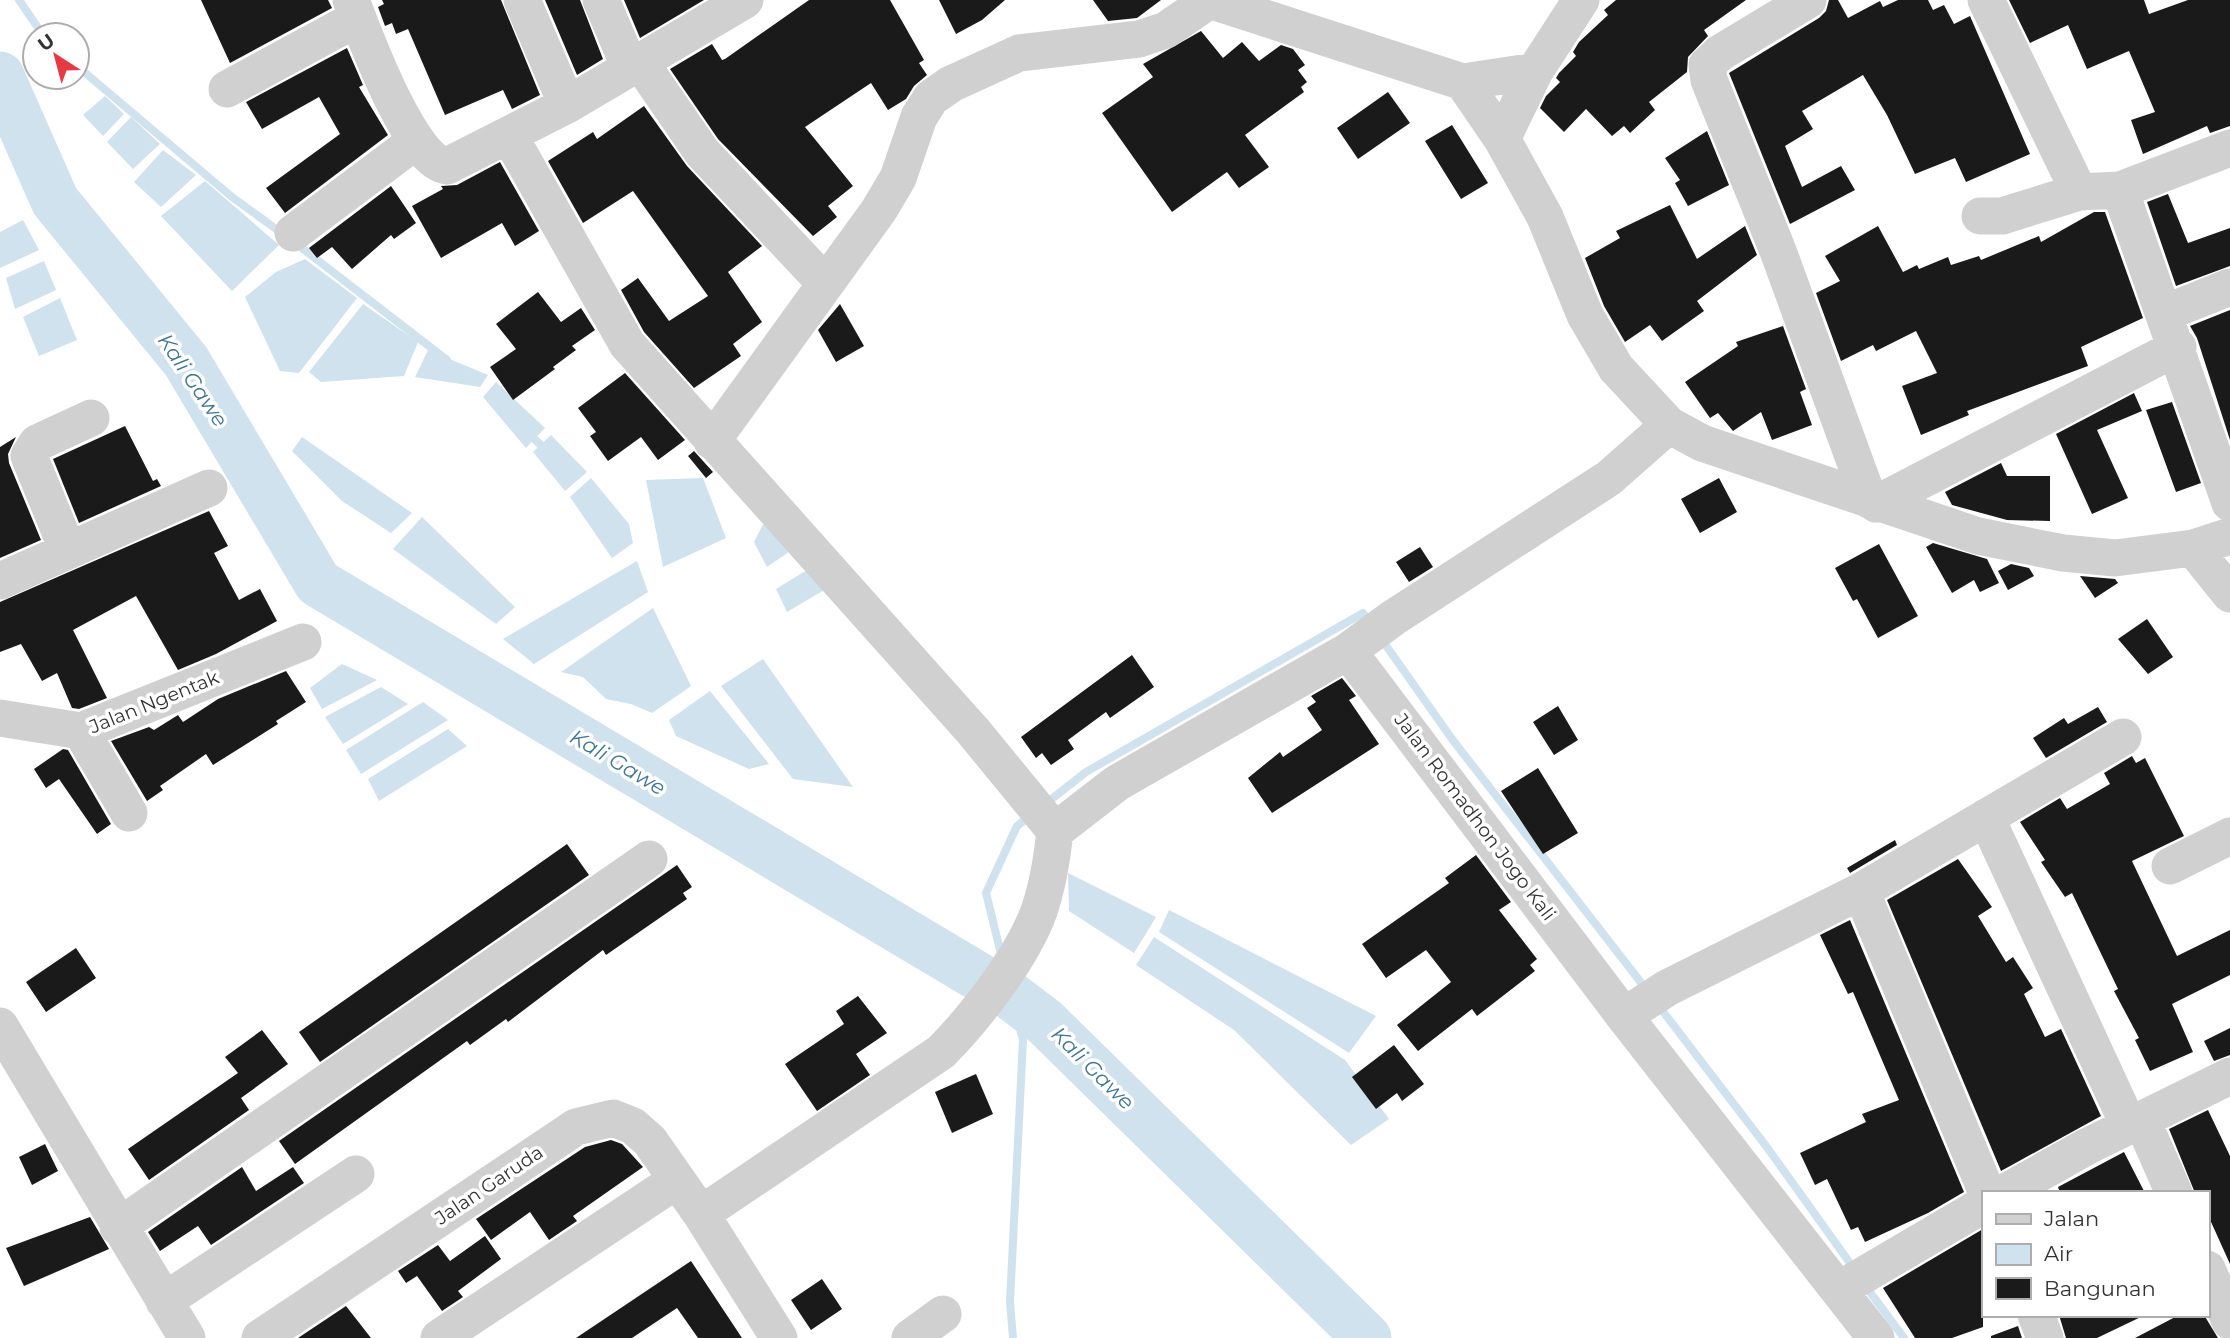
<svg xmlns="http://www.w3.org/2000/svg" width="2230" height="1338" font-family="Montserrat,sans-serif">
<rect width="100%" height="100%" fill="#fff"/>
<!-- water -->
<path fill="#cfe2ee" d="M105,96L124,114L103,136L83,115Z
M131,117L160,144L133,169L107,142Z
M163,150L196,175L161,207L134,182Z
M205,181L279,245L232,291L161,216Z
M23,220L39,250L0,268V232Z
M305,259L357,298L299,373L280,371L245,297L276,272Z
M44,261L56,290L15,309L6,278Z
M60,298L77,340L39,356L23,317Z
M363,304L418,342L404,376L321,382L309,372Z
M428,350L488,375L480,387L415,377Z
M496,382L545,428L526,448L483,397Z
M551,435L587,472L565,491L533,452Z
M302,437L412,513L391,533L342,501L292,451Z
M591,478L629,524L633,543L612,558L570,497Z
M703,478L726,538L663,567L646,480Z
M771,509L799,545L767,567L754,542Z
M422,517L515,607L496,624L393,549Z
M637,561L648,592L534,664L503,639Z
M815,565L831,586L787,612L776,589Z
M653,608L691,686L652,713L631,704L606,699L583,677L561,672Z
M763,659L853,787L793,779L721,686Z
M342,664L377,680L322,709L310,688Z
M381,687L408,704L343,744L325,717Z
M710,691L769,764L749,769L676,736L669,720Z
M423,702L448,720L361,774L346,750Z
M448,729L467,746L379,801L368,779Z
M1068,873L1156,917L1134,953L1069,911Z
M1169,910L1376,1016L1349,1053L1159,932Z
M1154,937L1345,1060L1389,1119L1351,1145L1234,1030L1136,965Z"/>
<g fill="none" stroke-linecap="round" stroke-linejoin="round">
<!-- stream -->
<path stroke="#cfe2ee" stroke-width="8" d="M19,0L43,35
M77,66L232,197L283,234
M294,242L447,360
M527,432L548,452
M1380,637L1452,739L1646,989
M1044,805L1086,772L1363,613L1370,623
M1002,958L986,893L1017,826L1031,815
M1009,987L1023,1040L1010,1302L1013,1338
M1658,1005L1766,1146L1855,1270
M1864,1284L1904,1338"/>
<!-- river -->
<path stroke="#cfe2ee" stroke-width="49" d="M0,76L55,201L186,361L318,583L1011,996L1044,1021L1367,1338"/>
</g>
<!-- building -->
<path fill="#1a1a1a" d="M201,0H328L332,8L230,63Z
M382,0H501L540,95L512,109L503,90L445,115L408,29L396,34L392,23L385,26L378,7L384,4Z
M545,0H580L603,59L577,75Z
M624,0H704L640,38Z
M809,0H890L924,60L919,63L927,75L914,86L906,99L888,110L871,83L805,127L853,186L828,206L837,217L813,236L718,139L670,69L712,44L722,60L725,59Z
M939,0H1005L982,20L956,34Z
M1093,0H1161L1137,18L1108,21Z
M1616,0H1746L1704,30L1708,36L1688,57L1687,72L1649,102L1655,110L1630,133L1624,126L1612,136L1586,109L1564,132L1540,108L1546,96L1560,82L1556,78L1559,73L1576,56L1573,52L1579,42L1608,15L1604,10Z
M1829,0H1838L1848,18L1880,1L1883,7L1898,0H1928L1933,10L1944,5L1954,24L1970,16L2030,154L1966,182L1955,158L1915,174L1887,115L1863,75L1802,111L1813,129L1785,146L1802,187L1841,166L1855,190L1790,224L1729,73L1819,18L1826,11Z
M2009,0H2144L2149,14L2188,0H2230V126L2210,133L2207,126L2143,154L2131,120L2155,112L2129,51L2087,69L2068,25L2030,43Z
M1201,31L1223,58L1242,42L1259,61L1281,45L1293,49L1305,65L1298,70L1307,82L1301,87L1304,92L1245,135L1269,167L1239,188L1227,172L1172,212L1102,113L1153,77L1143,64Z
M347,48L363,85L359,87L388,135L285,213L266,188L340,134L319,97L262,129L246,102Z
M1388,92L1410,123L1358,159L1337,128Z
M644,106L687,166L762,246L728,272L762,322L733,344L741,356L694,388L644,332L621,290L638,278L669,321L708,296L633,191L583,223L548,161L593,132L597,139Z
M1452,125L1488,183L1461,199L1425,141Z
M1707,131L1729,185L1688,206L1675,183L1680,180L1665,158Z
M500,162L539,231L515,246L502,223L441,258L412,206L443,189L441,186L457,185Z
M391,186L416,223L394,239L391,235L352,269L332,247L317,258L309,248Z
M2168,194L2188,243L2230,228V266L2176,286L2147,202Z
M1670,205L1697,259L1745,226L1757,255L1697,301L1704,311L1662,341L1650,325L1625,342L1604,306L1585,258L1620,238L1616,231Z
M2094,212H2105L2143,318L2081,347L2088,366L1967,411L1969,415L1921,435L1902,386L1937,373L1916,331L1876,351L1873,345L1841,361L1816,293L1840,281L1825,256L1878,226L1903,272L1917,265L1919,269L1948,257L1951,265L1979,256L1981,260L2039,236L2041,242Z
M538,292L561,322L581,308L595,330L572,346L576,350L553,367L555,369L513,400L490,367L516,349L496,324Z
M840,304L864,346L836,362L818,330Z
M2230,310V440L2197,338L2190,326Z
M1783,326L1806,389L1800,392L1812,425L1772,440L1761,412L1733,431L1718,413L1710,418L1685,382L1738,346L1736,342Z
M625,373L685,440L658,460L641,437L608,461L590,436L596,432L578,408Z
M2134,393L2142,411L2097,430L2128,498L2092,514L2056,434Z
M2172,402L2201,483L2176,492L2146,410Z
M125,426L153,481L157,479L161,486L79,523L53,459Z
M16,437L8,454L9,463L41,540L0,558V447Z
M694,451L713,472L706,478L688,456Z
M2001,463L2007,476H2050V521L2007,520L1952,505L1945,492Z
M1719,478L1737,512L1700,533L1681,499Z
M209,511L228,546L214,553L239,600L260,589L277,621L216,654L178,670L136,596L73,630L107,698L79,709L72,708L57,673L42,681L21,644L0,652V602Z
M1933,543L1987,559L1999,583L1980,592L1974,580L1952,593L1926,547Z
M1879,544L1918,616L1878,638L1857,599L1853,601L1835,568Z
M1420,547L1433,567L1409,582L1396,562Z
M2011,564L2029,568L2034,576L2008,590L1998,571Z
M2080,576L2115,579L2118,583L2095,598Z
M2147,619L2173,657L2148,674L2118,639Z
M1132,655L1154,687L1110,718L1106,712L1068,740L1074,749L1051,765L1042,753L1036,758L1021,737Z
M286,671L306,702L276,721L278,724L213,765L206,754L160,786L163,790L147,801L111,741L149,727L154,730L178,715L183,722L218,699Z
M1342,678L1356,696L1349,700L1379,744L1272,813L1248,778L1280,752L1283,757L1322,730L1307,708L1316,702L1311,696Z
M1558,706L1578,740L1554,755L1533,722Z
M2098,707L2107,722L2046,758L2033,738L2064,718L2068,724Z
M63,749L68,750L111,824L97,834L59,779L46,788L34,769Z
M2132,756L2136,763L2145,758L2184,836L2132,861L2177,956L2230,930V975L2172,1004L2193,1052L2150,1071L2135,1040L2139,1038L2114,991L2118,989L2072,893L2065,897L2041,862L2045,860L2020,822L2060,798L2067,809L2110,784L2104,773Z
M1538,768L1578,833L1543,854L1501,791Z
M1895,840L1897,845L1850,873L1847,868Z
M567,844L589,875L320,1062L299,1032Z
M1476,855L1511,902L1499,910L1537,959L1530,965L1535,971L1477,1016L1472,1009L1418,1051L1397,1025L1451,982L1426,950L1386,978L1362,944L1449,883L1445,878Z
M1958,859L1992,907L1978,916L2006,962L2013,957L2033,988L2024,994L2045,1037L2061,1029L2101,1116L2001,1171L1887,900Z
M677,865L692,887L683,893L687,899L606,955L603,950L508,1022L506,1019L470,1045L467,1041L295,1164L279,1141Z
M1850,920L1964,1192L1928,1213L1865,1242L1858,1227L1851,1230L1827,1179L1815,1185L1800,1153L1866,1122L1862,1114L1899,1100L1853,992L1848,994L1820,935Z
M76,948L96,978L46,1012L26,982Z
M858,996L887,1033L856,1054L870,1075L817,1111L785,1064L844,1024L836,1011Z
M2230,1028V1055L2214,1061L2204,1041Z
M262,1030L288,1064L241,1098L249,1110L149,1180L128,1149L238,1073L225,1057Z
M1394,1045L1424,1084L1402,1101L1397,1093L1376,1109L1352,1077Z
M976,1074L993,1114L952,1133L935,1092Z
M2208,1110L2230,1156V1264L2207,1213V1193H2195L2169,1129Z
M611,1140L622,1144L643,1167L573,1216L577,1221L549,1240L530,1212L491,1240L476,1219L585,1147Z
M45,1144L58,1171L32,1185L19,1157Z
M2124,1152L2145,1193H2060L2058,1187Z
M242,1167L256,1191L293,1167L304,1183L211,1245L198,1226L160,1251L148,1232Z
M90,1217L109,1249L24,1286L6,1248Z
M1983,1229V1327L1952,1338H1915L1883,1288Z
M485,1236L501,1259L458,1291L463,1297L442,1311L417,1276L406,1283L398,1271L438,1245L450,1261Z
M691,1261L742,1338H698L677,1308L632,1338H576Z
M822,1279L842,1309L811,1330L791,1300Z
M346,1306L371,1338H298Z
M2059,1315H2145L2097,1338H2066Z
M2179,1315H2204L2218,1338H2135Z
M2018,1326L2022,1338H1991V1336Z"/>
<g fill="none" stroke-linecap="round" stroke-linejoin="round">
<!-- minor -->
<path stroke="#d0d0d0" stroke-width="37" d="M351,0C364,34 411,163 447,166L567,105L745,0
M522,0L567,105
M601,0L630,68
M1209,0L1463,82L1502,139L1545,217L1585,315L1616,368L1669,425L1702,443L1978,536L2063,553L2115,558L2193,548L2230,536
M1808,0L1720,53L1707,65L1709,80L1778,251L1869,500
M1986,0L2079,192
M640,62L702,152L825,283
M1463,82L1535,71
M227,89L358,18
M509,135L627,344L973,731L1055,831
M1502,139L1535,71L1581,0
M2120,190L2230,503
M1980,216H2002L2079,192L2120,190L2230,148
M293,233L416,141
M2165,313L2230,287
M712,441L879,210L898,178L919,117L931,98L951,84L1019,53L1139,39L1166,30L1210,0
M1876,504L2178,347
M2193,548L2230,594
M68,551L29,456L37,443L91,418
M0,581L209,488
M1348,651L1624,1016L1876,1338
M0,718L81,731L303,642
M81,731L129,813
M1986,817L2129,1126
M2170,866L2230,836
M1861,891L1987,1193
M1624,1016L1667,988L1861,891L2123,737
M0,1026L187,1338
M2142,1120L2174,1193
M2004,1193L2086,1147L2230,1076
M701,1214L941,1052C975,1018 1023,956 1039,911C1048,885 1052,859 1055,831L1117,783L1348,651L1393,618L1609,478L1669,425
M118,1227L649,859
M2207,1269L2230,1321
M1840,1289L1983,1205
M164,1301L356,1174
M2036,1315L2045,1338
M260,1338L576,1127L613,1118L633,1126L650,1141L701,1214L779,1338
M439,1338L677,1180
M910,1338L943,1314"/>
</g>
<g text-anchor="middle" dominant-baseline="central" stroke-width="7" stroke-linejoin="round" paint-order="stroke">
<!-- street labels -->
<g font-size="19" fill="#333" stroke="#fff">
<text transform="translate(154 702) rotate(-22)">Jalan Ngentak</text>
<text transform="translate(1475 817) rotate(53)">Jalan Romadhon Jogo Kali</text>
<text transform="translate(489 1185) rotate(-34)">Jalan Garuda</text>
</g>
<!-- water labels -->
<g font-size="21" font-style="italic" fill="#3f7597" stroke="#fff">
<text transform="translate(193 380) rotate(56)">Kali Gawe</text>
<text transform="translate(618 762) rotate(31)">Kali Gawe</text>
<text transform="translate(1093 1068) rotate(45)">Kali Gawe</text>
</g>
</g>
<!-- legend -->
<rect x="1982" y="1191" width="228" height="126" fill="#ffffff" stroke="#adadad" stroke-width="2"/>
<rect x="1996" y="1214" width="35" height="10" fill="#d0d0d0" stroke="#adadad" stroke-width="2"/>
<text x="2044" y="1226" font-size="21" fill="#333333">Jalan</text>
<rect x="1996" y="1244" width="35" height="21" fill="#cfe2ee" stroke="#adadad" stroke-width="2"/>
<text x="2044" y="1261" font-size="21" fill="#333333">Air</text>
<rect x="1996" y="1278" width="35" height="21" fill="#1a1a1a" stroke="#adadad" stroke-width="2"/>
<text x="2044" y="1296" font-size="21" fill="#333333">Bangunan</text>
<!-- north arrow -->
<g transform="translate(56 56) rotate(324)"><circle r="33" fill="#ffffff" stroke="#adadad" stroke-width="2"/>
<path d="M0-5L12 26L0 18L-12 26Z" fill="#e63946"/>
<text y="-10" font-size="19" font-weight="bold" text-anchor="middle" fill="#333333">U</text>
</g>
</svg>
